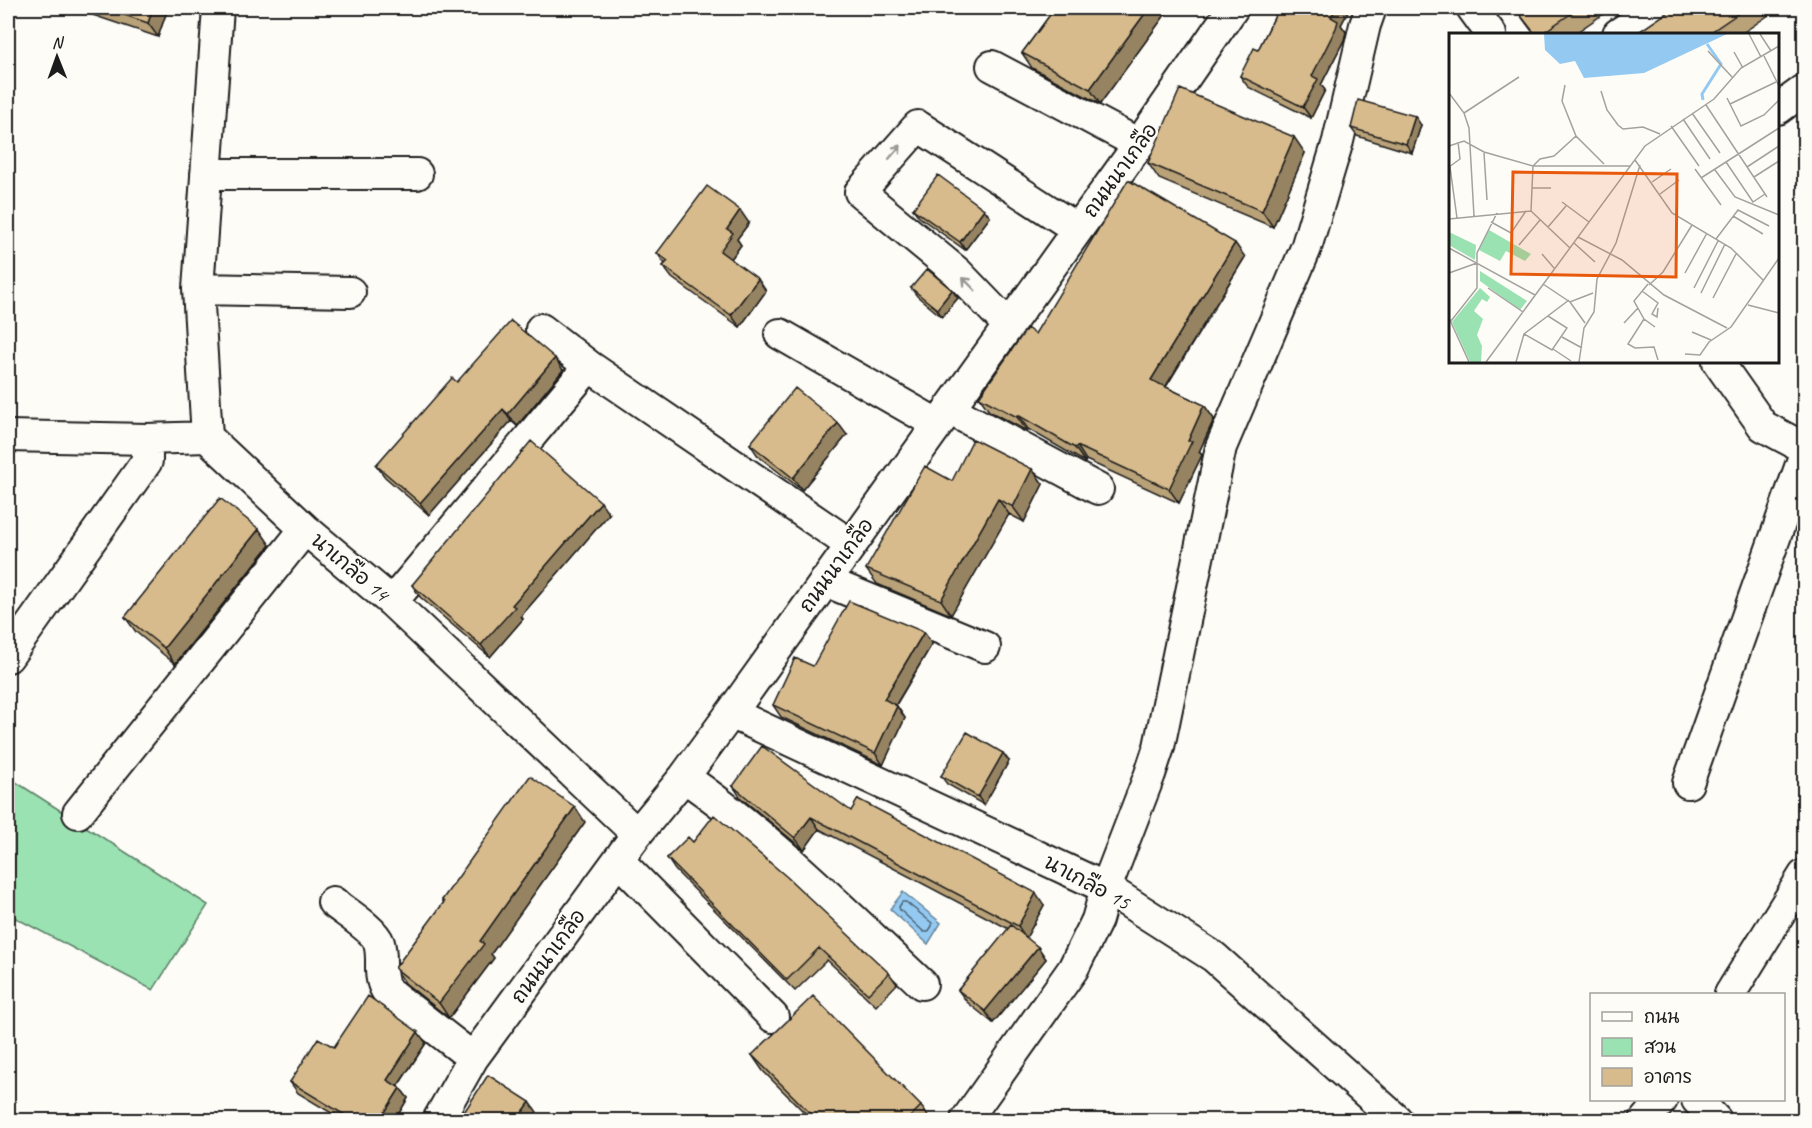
<svg xmlns="http://www.w3.org/2000/svg" width="1812" height="1128" font-family="Caveat,'Playpen Sans Thai',sans-serif">
<rect width="100%" height="100%" fill="#fdfcf7"/>
<filter id="ink" filterUnits="userSpaceOnUse"><feTurbulence type="fractalNoise" baseFrequency=".0167" numOctaves="2"/><feDisplacementMap in="SourceGraphic" scale="12" xChannelSelector="R" yChannelSelector="G"/><feConvolveMatrix kernelMatrix="1 2 1 2 8 2 1 2 1" color-interpolation-filters="sRGB"/></filter>
<g filter="url(#ink)">
<!-- green -->
<path fill="#9ae2b1" stroke="#5b7f66" stroke-width="1.5" d="M8,777L208,905L153,990L8,914Z"/>
<!-- water -->
<path fill="#94caf2" stroke="#64849c" stroke-width="1.5" d="M903,892L941,923L928,944L890,909Z"/>
<g fill="none" stroke-linecap="round" stroke-linejoin="round">
<!-- shore -->
<path stroke="#4c6272" stroke-width="1.5" d="M902,902H906L932,923V926L928,932H924L900,910L899,907Z"/>
<!-- minor casing -->
<g stroke="#1c1c1c" stroke-width="34">
<path id="minor" d="M1472,8L1491,34
M1618,34L1657,8
M992,66L1139,144
M1778,109L1804,90
M206,174H417
M198,289L350,292
M1009,326L957,272L860,192L918,126L1077,229
M541,329L589,366L851,545
M780,334L937,424
M1718,362L1763,426L1804,448
M949,409L1098,489
M8,436L147,439L207,437L305,529L392,602L637,834
M207,437L198,289L218,8
M825,581L985,647
M392,602L589,366
M8,657L147,461V439
M731,713L1106,888L1214,957L1397,1120
M684,777C771,837 845,912 922,984
M1688,783L1804,456
M78,813L305,529
M618,860L773,1017
M333,902C344,911 375,930 379,943C384,960 377,974 386,990L473,1058
M1730,994L1804,875
M1697,1100L1716,1120
M438,1120L473,1058L637,834L684,777L731,713L1139,144L1233,8
M966,1120L1073,969L1097,920L1106,888L1150,774L1159,747L1221,447L1306,248L1338,141L1365,25L1371,8
M1645,1120L1662,1100"/>
</g>
<!-- minor -->
<use href="#minor" stroke="#fdfcf7" stroke-width="30"/>
</g>
<!-- wall -->
<path fill="#b9a178" stroke="#1c1c1c" stroke-width="1.5" d="M72,8H168L158,37Z
M1055,8H1170L1100,104L1032,68L1022,53Z
M1279,8H1350L1341,25L1346,32L1344,40L1321,85L1325,90L1311,118L1248,87L1240,76L1258,50Z
M1515,8H1612L1574,34H1534Z
M1674,8H1779L1741,34H1636Z
M1421,125L1412,153L1357,136L1351,128Z
M1305,153L1273,227L1159,179L1148,163Z
M913,209L990,217L965,250L919,217Z
M749,223L737,239L741,245L731,259L766,291L740,327L672,278L663,266L665,264L657,253Z
M1245,257L1166,387L1204,405L1214,419L1199,452L1202,455L1179,503L1086,460L1085,462L1028,429L1027,431L989,411L979,397L1035,334Z
M911,288L958,298L942,317L917,296Z
M563,370L517,426L511,421L429,515L385,477L376,465L457,382Z
M847,435L802,490L758,456L750,444Z
M1032,469L1043,484L1024,522L1009,514L951,615L877,584L866,569L952,481Z
M609,514L521,616L523,619L490,657L420,597L412,585Z
M270,545L175,664L136,632L125,617Z
M932,644L896,705L905,718L883,765L781,717L773,705L813,666Z
M1009,761L984,805L947,784L941,776Z
M733,786L851,811L1044,905L1026,938L1038,947L1046,959L993,1023L967,1002L958,990L1009,929L819,829L804,850L741,798Z
M585,822L491,954L494,958L449,1018L405,983L395,968L444,903L442,900Z
M693,842L889,973L897,984L876,1006L827,960L795,991L675,870L667,858Z
M426,1043L398,1086L400,1088L408,1098L395,1120H343L298,1093L290,1082L334,1047Z
M752,1055L921,1106L931,1120H812L763,1071Z"/>
<!-- shaded-wall -->
<path fill="#968362" stroke="#1c1c1c" stroke-width="1.5" d="M153,8H168L158,37L148,23Z
M1149,8H1170L1100,104L1090,89Z
M1336,8H1350L1341,25L1346,32L1344,40L1321,85L1325,90L1311,118L1303,107L1312,76L1331,17Z
M1415,116L1421,125L1412,153L1406,144Z
M1294,137L1305,153L1273,227L1262,211Z
M984,209L990,217L965,250L960,242Z
M740,210L749,223L737,239L741,245L728,263L720,251L727,229Z
M1235,243L1245,257L1161,394L1151,380Z
M758,279L766,291L740,327L731,315Z
M952,290L958,298L942,317L937,309Z
M555,358L563,370L517,426L508,414Z
M1204,405L1214,419L1199,452L1202,455L1179,503L1169,489L1188,441Z
M503,409L511,421L429,515L420,503Z
M1018,415L1028,429L1027,431L1017,417Z
M838,423L847,435L802,490L793,478Z
M1077,446L1086,460L1085,462L1075,448Z
M1032,469L1043,484L1024,522L1013,507Z
M998,499L1009,514L951,615L941,600Z
M601,502L609,514L521,616L523,619L490,657L481,645L512,605Z
M259,529L270,545L175,664L164,648Z
M924,632L932,644L892,711L884,699Z
M897,706L905,718L883,765L875,753Z
M1003,753L1009,761L984,805L978,797Z
M575,807L585,822L491,954L494,958L449,1018L439,1003L480,941Z
M811,817L819,829L804,850L795,838Z
M1036,893L1044,905L1026,938L1018,926Z
M1038,947L1046,959L993,1023L985,1011Z
M418,1032L426,1043L395,1090L387,1080Z
M400,1088L408,1098L395,1120H380Z
M530,1102L537,1112L532,1120H517Z"/>
<!-- building -->
<path fill="#d7bb8c" stroke="#1c1c1c" stroke-width="1.5" d="M104,8H153L148,23Z
M1055,8H1149L1090,89L1022,53Z
M1279,8H1336L1331,17L1338,21L1336,28L1312,76L1318,79L1303,107L1240,76L1254,48L1258,50Z
M1515,8H1579L1541,34H1535Z
M1674,8H1746L1708,34H1636Z
M1180,89L1294,137L1262,211L1148,163Z
M1358,100L1415,116L1406,144L1351,128Z
M938,175L984,209L960,242L913,209Z
M1128,180L1235,243L1151,380L1204,405L1188,441H1192L1169,489L1077,446L1075,448L1018,415L1017,417L979,397L1027,328L1035,334Z
M707,186L740,210L727,229L733,233L720,251L758,279L731,315L663,266L668,261L657,253Z
M927,269L952,290L937,309L911,288Z
M511,321L555,358L508,414L503,409L420,503L376,465L452,378L457,382Z
M795,388L838,423L793,478L750,444Z
M973,439L1032,469L1013,507L998,499L941,600L866,569L925,466L952,481Z
M531,441L601,502L512,605L515,607L481,645L412,585Z
M220,498L259,529L164,648L125,617Z
M849,601L924,632L884,699L897,706L875,753L773,705L795,658L813,666Z
M967,732L1003,753L978,797L941,776Z
M762,746L851,811L858,799L1036,893L1018,926L811,817L795,838L733,786Z
M530,776L575,807L480,941L484,944L439,1003L395,968L444,902L442,900Z
M714,815L787,877L889,973L868,994L819,948L787,980L667,858L688,837L693,842Z
M1011,925L1038,947L985,1011L958,990Z
M368,996L418,1032L387,1080L400,1088L380,1120H353L290,1082L318,1038L334,1047Z
M813,996L921,1106L907,1120H817L752,1055Z
M488,1075L530,1102L517,1120H459Z"/>
<!-- one-way arrows -->
<defs><path id="oneway-shaft" d="M-6 0H5M1.5-3L5.5 0L1.5 3" fill="none" stroke-width="1.6" stroke-linecap="round" stroke-linejoin="round" transform="scale(1.5)"/></defs>
<g stroke="#989794">
<use href="#oneway-shaft" transform="translate(895 152) rotate(-49)"/>
<use href="#oneway-shaft" transform="translate(969 284) rotate(-134)"/>
</g>
</g>
<g text-anchor="middle" dominant-baseline="central" stroke-width="5" stroke-linejoin="round" paint-order="stroke">
<!-- street labels -->
<g font-size="21" fill="#1c1c1c" stroke="#fdfcf7">
<text transform="translate(1120 170) rotate(-54)">ถนนนาเกลือ</text>
<text transform="translate(836 565) rotate(-54)">ถนนนาเกลือ</text>
<text transform="translate(350 567) rotate(40)">นาเกลือ 14</text>
<text transform="translate(1087 882) rotate(28)">นาเกลือ 15</text>
<text transform="translate(548 956) rotate(-54)">ถนนนาเกลือ</text>
</g>
</g>
<!-- overview -->
<g transform="translate(1449 33)">
<rect width="330" height="330" fill="#fdfcf7"/>
<path d="M40,197L82,221L76,228L57,218L51,228L30,217ZM0,199L27,212L26,227L0,212ZM31,238L78,268L71,277L31,248ZM31,255L41,264L38,269L33,266L25,278L34,286L28,302L33,313L32,329H21L3,289Z" fill="#9ae2b1"/>
<path d="M95,1H278L195,40L135,45L126,28L111,31L96,17Z" fill="#94caf2"/>
<path fill="none" stroke="#94caf2" stroke-width="3" d="M254,67L253,61L272,31L258,11"/>
<path fill="none" stroke="#a3a29f" stroke-width="1.5" d="M300,1L312,24M311,1L322,18M259,18L283,44M285,19L294,35M315,23L330,53M116,52L113,68L127,103L155,131M152,58L158,77L169,92L174,96L194,94L211,101M0,60L15,80L20,95L25,183M278,65L292,93L315,82L330,67M281,71L327,49M257,72L318,164M15,80L70,44M243,80L271,120M234,86L261,126M222,93L250,133M0,113L15,108L35,119L84,133H181M35,120L38,167M186,127L223,180L282,215L314,247M277,129L304,169L316,161M0,134L11,126L9,109M1,134L8,185M298,134L330,113M246,136L272,172M266,137L286,164L330,182M305,144L330,128M252,145L330,95M203,149L222,136M83,155H102M211,161L230,147M113,169L140,189M82,178L84,133L91,126L105,123L127,103M284,183L314,201M0,186L82,178L121,215M42,189L62,200L77,178M99,194L117,173M129,204L173,227L215,262L278,295M267,206L289,177L320,193M125,210L146,229M70,212L91,187M0,215L86,262M93,221L105,235M0,240L28,230M236,240L258,200M94,251L121,269L144,260M199,251L185,268L195,286L206,294M200,252L214,239L243,192M39,255L74,279M245,255L269,208M193,258L209,270L203,281L208,284L209,275M252,260L276,211M264,265L287,221M121,269L136,290M299,272L330,280M0,285L20,329M195,286L179,311L186,315L205,314L209,327M2,288L28,255V220L48,180M175,290L189,275M243,299L262,307M75,301L103,317L118,295L99,283M113,304L133,315M104,316L122,328M236,321L251,322L260,309L282,294L330,225M37,329L196,113L265,66L292,35L330,13M67,329L75,301L120,267M130,329L135,295L145,279L148,246L167,210L191,132"/>
<path fill="#e8590c" fill-opacity="0.15" stroke="#e8590c" stroke-width="3" d="M64,139L228,141L227,244L62,241Z"/>
<rect width="330" height="330" fill="none" stroke="#1c1c1c" stroke-width="3"/>
</g>
<!-- margin -->
<rect width="1812" height="1128" fill="none" stroke="#fdfcf7" stroke-width="30"/>
<rect x="15" y="15" width="1782" height="1098" fill="none" stroke="#1c1c1c" stroke-width="2" filter="url(#ink)"/>
<!-- legend -->
<rect x="1590" y="993" width="195" height="108" fill="#fdfcf7" stroke="#a3a29f" stroke-width="1.5"/>
<rect x="1602" y="1012" width="30" height="9" fill="#fdfcf7" stroke="#a3a29f" stroke-width="1.5"/>
<text x="1644" y="1023" font-size="18" fill="#1c1c1c">ถนน</text>
<rect x="1602" y="1038" width="30" height="18" fill="#9ae2b1" stroke="#a3a29f" stroke-width="1.5"/>
<text x="1644" y="1053" font-size="18" fill="#1c1c1c">สวน</text>
<rect x="1602" y="1068" width="30" height="18" fill="#d7bb8c" stroke="#a3a29f" stroke-width="1.5"/>
<text x="1644" y="1083" font-size="18" fill="#1c1c1c">อาคาร</text>
<!-- north arrow -->
<g transform="translate(57 57) rotate(359)" stroke="#fdfcf7" stroke-width="4.5" paint-order="stroke">
<path d="M0-4.5L10 22L0 15L-10 22Z" fill="#1c1c1c"/>
<text y="-9" font-size="16" font-weight="bold" text-anchor="middle" fill="#1c1c1c">N</text>
</g>
</svg>
